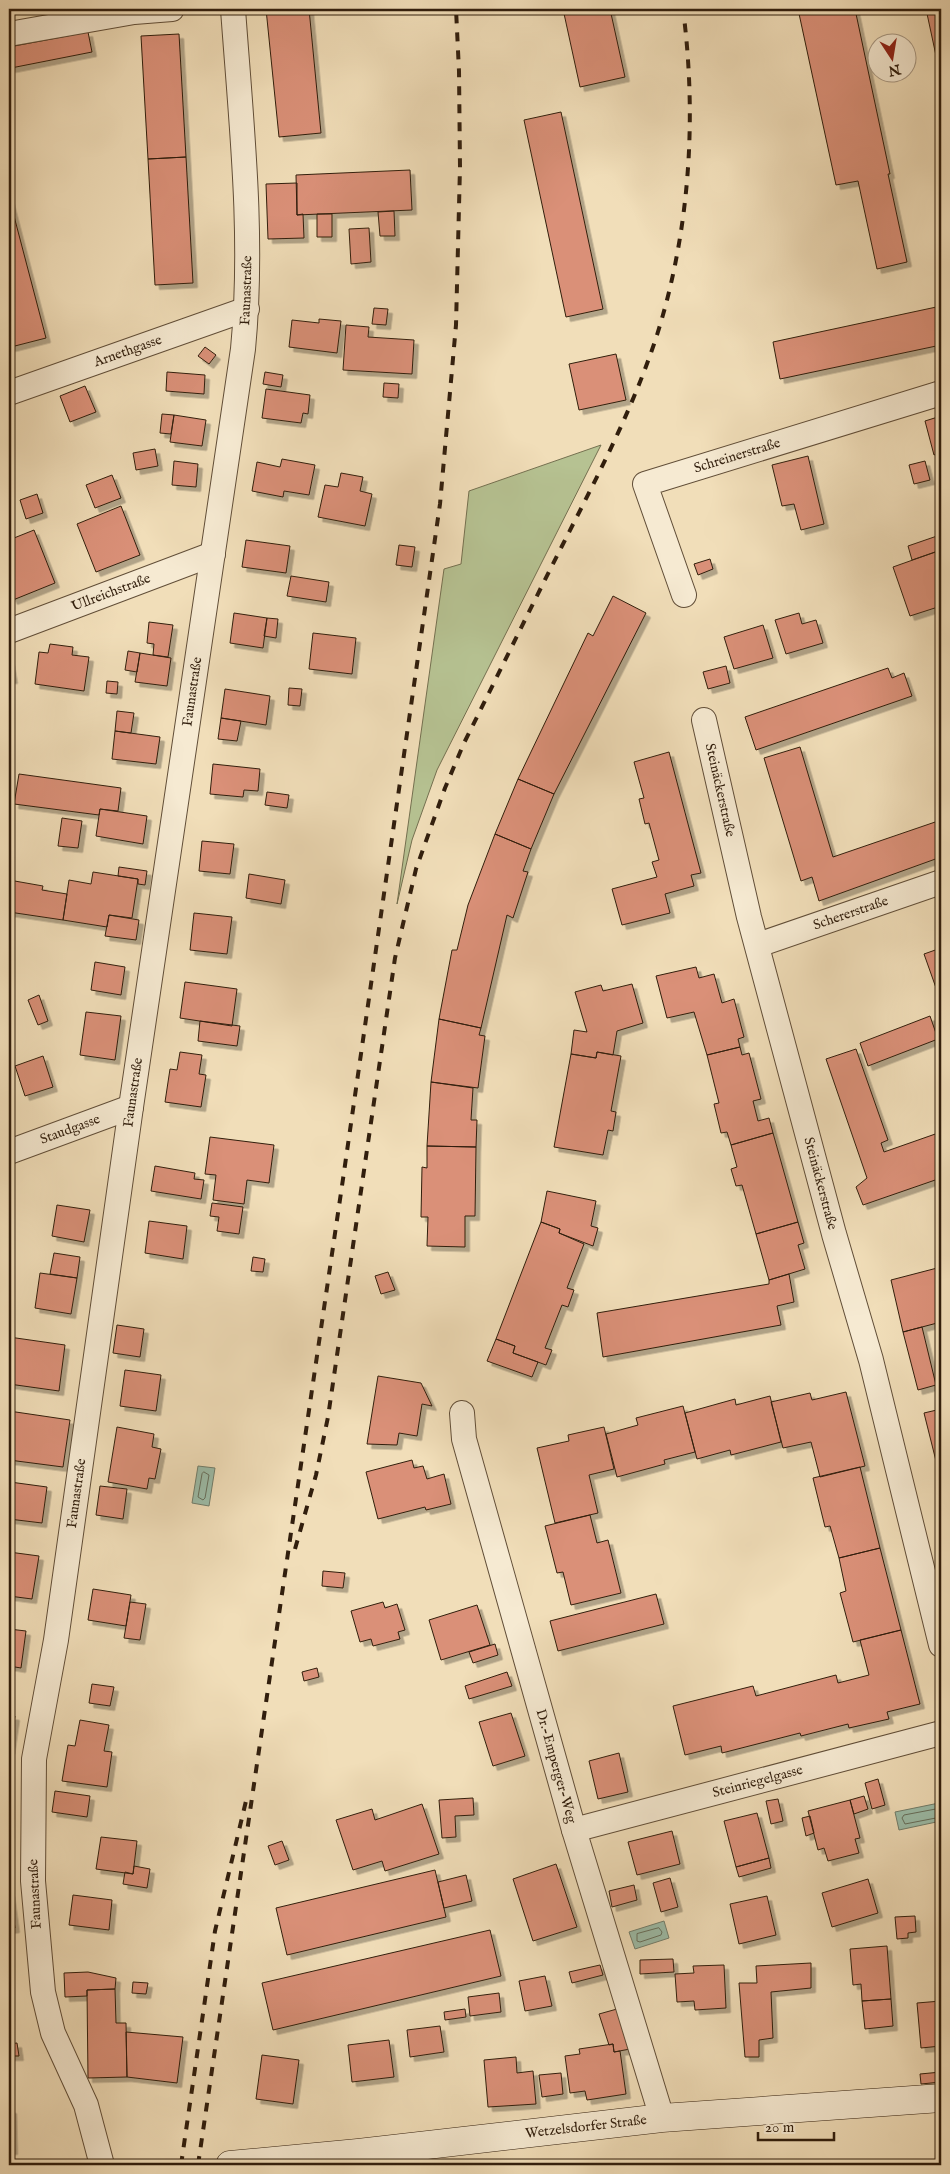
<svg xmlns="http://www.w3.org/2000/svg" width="950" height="2174" font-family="'IM FELL English',serif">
<defs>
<filter id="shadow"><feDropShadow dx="4.5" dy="4.5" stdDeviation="0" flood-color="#0004"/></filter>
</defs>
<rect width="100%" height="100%" fill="#f1deb9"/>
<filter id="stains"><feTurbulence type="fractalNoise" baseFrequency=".004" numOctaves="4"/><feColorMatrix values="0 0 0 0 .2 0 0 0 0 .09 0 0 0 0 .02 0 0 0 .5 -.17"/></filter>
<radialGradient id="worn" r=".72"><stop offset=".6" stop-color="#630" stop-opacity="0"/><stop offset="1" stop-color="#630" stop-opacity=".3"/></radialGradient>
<!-- green -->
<path fill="#b6c292" stroke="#747050" d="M601,445L437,770L412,840L397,904L444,569L461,564L469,491Z"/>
<!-- water -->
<path fill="#9cbda9" stroke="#717d6b" d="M198,1466L215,1468L209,1506L192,1503Z
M939,1803L941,1821L899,1830L895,1812Z
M664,1921L669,1938L635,1949L629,1932Z"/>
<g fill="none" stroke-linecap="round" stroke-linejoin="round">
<!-- shore -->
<path stroke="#666e5b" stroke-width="1" d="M204,1472L209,1475L205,1498L203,1500L198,1497L202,1474Z
M941,1808L904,1815L902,1818L905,1824L941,1817
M659,1928L662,1932L661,1935L640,1942L637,1941V1934Z"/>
</g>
<!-- building -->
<path fill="#da9078" stroke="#311e0d" filter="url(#shadow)" d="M266,9H309L321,133L279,137Z
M563,9H610L625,77L580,87Z
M798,9H855L890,174H888L907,262L877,269L858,181L836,185Z
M926,9H941V79Z
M88,32L92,52L11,68L9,47Z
M179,34L186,157L148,159L141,36Z
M561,112L603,309L566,317L524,120Z
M186,157L193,283L155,285L148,159Z
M410,170L412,210L297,215L296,175Z
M297,183V215L303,214L304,238L268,239L266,184Z
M9,197L46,338L11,347L9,337Z
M394,211L395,236H380L378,212Z
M317,214H332V237H317Z
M369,228L371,262L351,264L349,229Z
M941,306V345L780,379L773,342Z
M374,308L388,309L386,325L372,324Z
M319,319L341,321L337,353L289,347L292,320L319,323Z
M346,325L369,327L368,337L414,340L412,374L343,370Z
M205,347L216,355L209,364L198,356Z
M616,354L626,400L579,410L569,364Z
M167,372L205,375L204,394L166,391Z
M265,372L283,375L281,387L263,384Z
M384,383L399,384L398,398L383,397Z
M85,386L96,412L70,422L60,396Z
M266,389L310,395L308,414L303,413L301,423L262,418Z
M162,414L174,415L171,434L160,433Z
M174,415L206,420L202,446L170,442Z
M941,416V459L939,453L934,455L925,421Z
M155,449L158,466L136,470L133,453Z
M808,456L824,524L801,530L794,504L782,506L772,465Z
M282,459L315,465L309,495L284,491L283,497L252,491L257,462L280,467Z
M174,461L198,464L196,487L172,485Z
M925,461L930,480L914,484L909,465Z
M341,473L363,477L360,491L372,494L365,526L318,517L325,485L338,487Z
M112,475L121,498L95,508L86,485Z
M37,494L43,513L26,519L20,500Z
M121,506L140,555L96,572L77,524Z
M34,530L55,583L13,600L9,591V540Z
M937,536L941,550L912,560L908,546Z
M246,540L290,546L286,573L242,567Z
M399,545L415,547L412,567L396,565Z
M941,550V606L910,616L893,567Z
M710,559L713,569L698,575L694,564Z
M291,576L329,582L326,602L287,596Z
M613,596L646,613L554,794L518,779L588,633L593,636Z
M234,613L267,618L263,648L230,643Z
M799,613L802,624L816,620L823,643L786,654L775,620Z
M267,618L278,619L276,638L264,636Z
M149,622L173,625L168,657L153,655L154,644L147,643Z
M763,625L773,658L734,669L724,637Z
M313,633L356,638L352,674L309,669Z
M50,644L73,647L72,655L89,657L84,691L35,684L39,652L48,653Z
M128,651L140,653L137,672L125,670Z
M140,653L171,658L167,686L135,682Z
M9,656L13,679H9Z
M726,666L730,683L708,689L703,672Z
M888,668L892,678L904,673L912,696L756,750L745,717Z
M107,681L118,682L117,694L106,693Z
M289,688L302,689L300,706L288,705Z
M225,689L270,696L266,725L221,718Z
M117,711L134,713L131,733L115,731Z
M221,718L241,721L237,741L218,739Z
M115,731L160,737L156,764L112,759Z
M800,747L833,857L941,820V857L819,901L812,877L801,881L764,758Z
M669,752L701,873L691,875L694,886L665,894L670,913L622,925L612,889L657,877L652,862L659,860L649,823L645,824L639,799L644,798L634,762Z
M213,764L260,769L258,791L244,790L243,797L210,794Z
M19,774L121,788L118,811L100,809L99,815L14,804Z
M518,779L554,794L531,849L495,834Z
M267,792L289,795L287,808L265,805Z
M100,809L147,816L143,844L96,836Z
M62,818L82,821L78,848L58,846Z
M495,834L531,849L523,871L528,872L513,918L507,915L481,1028L439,1019L452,950H457L468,905Z
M202,841L234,844L230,874L199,871Z
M119,867L147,871L145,885L138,884V879L118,876Z
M93,872L138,879L132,918L109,915L107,927L63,920L69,880L91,884Z
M249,874L285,880L281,904L246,898Z
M9,880L43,886L42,890L67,894L63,920L9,912Z
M194,913L232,917L227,954L190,950Z
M109,915L139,920L136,940L105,936Z
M941,948V1002L924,954Z
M95,962L125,967L121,995L91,990Z
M696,967L699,978L714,974L722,1003L734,999L744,1037L738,1039L740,1047L707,1055L694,1012L667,1018L656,976Z
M185,982L237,989L232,1026L180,1018Z
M632,984L643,1023L617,1031L613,1055L597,1052L596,1058L571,1054L574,1030L587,1032L575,992L601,985L603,991Z
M39,995L48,1021L38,1025L28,1000Z
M86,1012L121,1016L115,1060L80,1055Z
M930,1016L938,1039L868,1066L860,1043Z
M439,1019L481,1028L479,1035L485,1036L478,1088L431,1082Z
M200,1021L240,1026L237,1046L198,1041Z
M740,1047L742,1055L749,1053L761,1099L753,1101L758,1121L769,1118L773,1133L731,1145L727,1132L721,1133L714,1104L719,1103L707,1055Z
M856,1049L888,1140L881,1143L884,1152L941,1132V1178L863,1205L856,1187L867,1178L826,1059Z
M180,1052L202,1055L199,1074L206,1075L201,1107L165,1102L170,1069L177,1070Z
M597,1052L621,1056L611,1111L616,1112L613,1131L608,1130L603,1155L554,1147L571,1054L596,1058Z
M43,1056L53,1087L25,1096L15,1066Z
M431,1082L473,1088L471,1120H477L476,1147L427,1146Z
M773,1133L798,1222L756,1234L742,1185L736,1186L731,1169L737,1167L731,1145Z
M210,1137L274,1145L269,1183L247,1180L244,1204L213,1200L216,1175L205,1174Z
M427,1146L476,1147L475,1216H465V1247L427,1246L428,1217H421L422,1167L427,1168Z
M155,1166L195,1173L194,1179L204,1180L201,1199L151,1191Z
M547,1191L596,1201L591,1226L598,1228L593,1246L559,1233L560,1229L541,1222Z
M212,1203L243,1207L239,1234L217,1231L219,1217L210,1216Z
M57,1205L90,1210L84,1242L52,1236Z
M149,1221L187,1226L183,1259L145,1253Z
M541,1222L560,1229L559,1233L584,1244L567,1288L574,1290L568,1307L562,1305L545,1348L552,1350L546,1365L513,1353L515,1346L496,1339Z
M798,1222L804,1243L798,1245L805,1269L769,1280L756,1234Z
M54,1253L80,1257L77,1278L50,1274Z
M253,1257L265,1259L263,1272L251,1271Z
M941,1267V1322L903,1332L891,1280Z
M388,1272L395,1290L381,1294L375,1276Z
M40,1273L77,1278L71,1314L35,1308Z
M789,1274L794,1302L777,1306L781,1325L603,1357L597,1313L769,1284V1280Z
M117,1325L144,1329L140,1357L113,1353Z
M922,1327L936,1385L918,1390L903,1332Z
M9,1337L65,1345L59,1391L9,1384Z
M496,1339L515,1346L513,1353L538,1362L532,1377L487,1361Z
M125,1370L161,1375L156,1411L120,1406Z
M378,1376L421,1383L432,1406L422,1404L417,1436L399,1433L397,1445L367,1444Z
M846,1392L865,1466L820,1477L811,1442L783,1448L771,1402L810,1393L812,1400Z
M770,1396L781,1442L731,1455L730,1450L697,1459L685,1413L735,1399L736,1405Z
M683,1406L695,1452L664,1460L665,1464L617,1477L606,1434L638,1425L636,1418Z
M941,1409V1464L937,1465L924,1413Z
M9,1411L70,1420L63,1467L9,1460Z
M117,1427L154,1434L152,1447L161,1449L155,1479L149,1478L147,1489L108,1482Z
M604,1427L614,1469L589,1475L598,1513L555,1523L537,1448L569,1441L568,1435Z
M412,1460L414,1468L423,1466L427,1479L444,1474L451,1504L426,1510L425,1507L378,1519L366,1472Z
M860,1467L880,1548L839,1558L830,1526L825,1527L813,1478Z
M10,1482L47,1487L42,1523L9,1519Z
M100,1486L127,1489L123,1519L96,1515Z
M590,1515L597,1543L608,1540L621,1593L571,1605L563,1572L557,1573L545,1526Z
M880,1548L901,1630L853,1642L840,1593L846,1591L839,1558Z
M9,1552L39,1556L32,1599L9,1596Z
M323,1571L345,1573L343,1588L322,1586Z
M93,1589L131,1595L126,1626L88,1620Z
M656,1594L664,1624L558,1651L550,1621Z
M130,1602L146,1604L140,1640L124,1638Z
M383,1602L385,1608L397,1604L405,1630L398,1632L400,1639L373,1646L371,1639L360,1642L351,1611Z
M477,1605L490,1645L441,1660L429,1620Z
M9,1629L26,1631L21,1668L9,1666Z
M901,1630L920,1704L887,1712L889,1719L849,1728L848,1724L801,1736L800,1733L722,1753L721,1746L685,1755L673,1706L753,1686L756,1696L836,1675L838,1683L869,1675L860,1640Z
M495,1644L498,1655L473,1663L469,1652Z
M317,1668L319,1677L304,1681L302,1672Z
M507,1672L512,1686L469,1699L465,1686Z
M92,1684L114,1687L110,1706L89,1703Z
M511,1713L525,1756L493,1766L479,1722Z
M9,1715L15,1716L10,1750H9Z
M80,1720L109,1725L104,1751L112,1752L107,1787L62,1781L68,1745L75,1746Z
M619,1753L628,1792L598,1799L589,1761Z
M878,1779L885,1805L872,1809L865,1783Z
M55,1791L90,1796L87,1817L52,1812Z
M864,1796L868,1809L854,1814L850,1800Z
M473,1798L474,1815L455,1816L456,1837L442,1838L439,1800Z
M778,1799L783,1821L771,1824L766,1801Z
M850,1800L860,1838L855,1839L859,1853L828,1861L824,1848L818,1850L808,1811Z
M422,1804L439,1854L385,1871L382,1861L353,1870L336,1820L372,1809L375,1820Z
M757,1813L769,1858L736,1867L724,1821Z
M810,1816L814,1833L806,1836L802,1818Z
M672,1831L680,1864L637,1875L628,1842Z
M101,1837L137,1841L133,1874L96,1869Z
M282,1841L289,1860L275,1865L268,1846Z
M769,1858L771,1868L739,1877L736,1867Z
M556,1864L577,1927L533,1941L513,1879Z
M134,1866L150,1869L147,1888L123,1884L125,1872L133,1874Z
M435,1870L446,1917L287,1955L276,1908Z
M466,1875L472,1901L444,1908L438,1882Z
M670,1878L678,1907L661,1912L653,1883Z
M868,1879L878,1913L832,1927L822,1893Z
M634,1885L637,1900L612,1907L609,1891Z
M9,1892H10L15,1928L9,1929Z
M73,1895L112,1900L109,1930L69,1925Z
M767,1896L776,1935L739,1944L730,1904Z
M915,1916L916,1932L908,1933V1938L897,1939L895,1917Z
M490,1930L501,1976L273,2030L262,1983Z
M887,1946L891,1999L862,2001L861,1984L853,1985L850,1949Z
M673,1959L674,1972L640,1974V1960Z
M811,1963V1988L771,1992L773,2038L759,2040V2057H745L739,1983H757L756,1966Z
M600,1965L603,1975L572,1983L569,1972Z
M724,1965L726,2008L695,2010L694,2001L677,2002L675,1974L694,1973L693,1966Z
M88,1972L116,1978L115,1989L87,1990V1996L65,1997L64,1973Z
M545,1976L552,2006L525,2011L519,1981Z
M133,1982L148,1983L146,1994L132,1993Z
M115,1989L116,2023H126L127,2077L88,2078L87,1990Z
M499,1993L501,2012L470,2016L468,1997Z
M891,1999L893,2026L865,2029L862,2001Z
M941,2001V2046L921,2048L917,2003Z
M465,2009L466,2017L445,2020L444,2012Z
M617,2009L630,2049L614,2052L613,2044L609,2045L599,2014Z
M440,2026L444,2052L410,2057L407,2030Z
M126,2032L183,2037L177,2083L127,2077Z
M389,2040L394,2077L352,2082L348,2045Z
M17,2043L19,2056H9V2044Z
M613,2044L614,2052L620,2051L626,2094L587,2100L585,2091L570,2093L565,2056L580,2054L579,2049Z
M262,2055L299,2060L293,2104L256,2099Z
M516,2057L517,2073L533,2071L536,2104L488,2107L484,2060Z
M941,2072V2082L921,2084L920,2074Z
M561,2073L563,2094L542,2097L539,2075Z
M9,2109H12L13,2150H9Z"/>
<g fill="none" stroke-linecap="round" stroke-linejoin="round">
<!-- minor casing -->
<g stroke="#614e38" stroke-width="26">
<g id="minor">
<path d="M9,34L134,12L172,9"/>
<path id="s1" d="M9,393L247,309"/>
<path id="s2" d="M684,595L645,484L941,393"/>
<path id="s3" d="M9,631L213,554"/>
<path id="s4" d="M704,720L749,917L834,1234L871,1360L941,1645"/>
<path id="s5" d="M758,945L941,882"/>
<path id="s6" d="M9,1152L131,1107"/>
<path id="s7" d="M462,1413L464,1439L574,1830L662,2118"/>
<path id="s8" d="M574,1830L941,1733"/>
<path id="s9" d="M102,2165L86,2105L53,2033L43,1992L33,1881L34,1759L56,1640L131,1107L243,349C254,236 241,121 233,9"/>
</g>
</g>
<!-- secondary casing -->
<g stroke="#311e0d" stroke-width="29">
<g id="secondary">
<path id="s10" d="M230,2165L358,2153L662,2118L941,2098"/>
</g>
</g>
<!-- minor -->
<use href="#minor" stroke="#f6ead2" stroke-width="24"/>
<!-- secondary -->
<use href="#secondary" stroke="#f6ead2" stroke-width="28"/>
<!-- rail -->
<path stroke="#311e0d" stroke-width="4" stroke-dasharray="9 9" stroke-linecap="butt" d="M295,1549L316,1475L328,1417L395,958L416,869L445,788L464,743C497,677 529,611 562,546C597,477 633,409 657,335C690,230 697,117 683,9
M181,2165L215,1931L246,1801
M198,2165L343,1179L440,504L456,325L460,167L459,71L456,9"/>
</g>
<g text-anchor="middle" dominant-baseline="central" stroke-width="4" stroke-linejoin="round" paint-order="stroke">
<!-- street labels -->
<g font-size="14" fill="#311e0d" stroke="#f6ead2">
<text stroke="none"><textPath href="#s9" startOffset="1901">Faunastraße</textPath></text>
<text stroke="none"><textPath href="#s1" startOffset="126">Arnethgasse</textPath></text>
<text stroke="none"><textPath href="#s2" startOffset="214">Schreinerstraße</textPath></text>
<text stroke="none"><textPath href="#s3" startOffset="109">Ullreichstraße</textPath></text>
<text stroke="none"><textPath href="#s9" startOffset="1496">Faunastraße</textPath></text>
<text stroke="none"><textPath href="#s4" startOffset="72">Steinäckerstraße</textPath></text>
<text stroke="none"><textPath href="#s5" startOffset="98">Schererstraße</textPath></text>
<text stroke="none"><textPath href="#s9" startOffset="1091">Faunastraße</textPath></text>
<text stroke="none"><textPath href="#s6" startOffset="65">Staudgasse</textPath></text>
<text stroke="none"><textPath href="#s4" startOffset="478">Steinäckerstraße</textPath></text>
<text stroke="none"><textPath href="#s9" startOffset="686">Faunastraße</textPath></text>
<text stroke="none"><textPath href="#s7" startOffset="366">Dr.-Emperger-Weg</textPath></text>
<text stroke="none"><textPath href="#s8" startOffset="190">Steinriegelgasse</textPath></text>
<text transform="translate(35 1894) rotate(-93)">Faunastraße</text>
<text stroke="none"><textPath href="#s10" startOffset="358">Wetzelsdorfer Straße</textPath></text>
</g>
</g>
<!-- margin -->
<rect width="950" height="2174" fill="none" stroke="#f1deb9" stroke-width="30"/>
<rect x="10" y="10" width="930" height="2154" fill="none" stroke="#311e0d" stroke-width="2.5"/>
<rect x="15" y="15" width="920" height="2144" fill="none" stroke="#311e0d"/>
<!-- north arrow -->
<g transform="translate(892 58) rotate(168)"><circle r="24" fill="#f6ead2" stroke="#a79883"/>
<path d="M0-4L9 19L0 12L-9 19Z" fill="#8f2418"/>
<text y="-8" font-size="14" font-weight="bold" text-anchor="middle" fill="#311e0d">N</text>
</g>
<!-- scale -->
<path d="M758 2132v8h76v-8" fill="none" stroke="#311e0d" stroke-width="2.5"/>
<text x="765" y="2132" font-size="15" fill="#311e0d" stroke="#f6ead2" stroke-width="4" paint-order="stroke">20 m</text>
<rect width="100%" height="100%" filter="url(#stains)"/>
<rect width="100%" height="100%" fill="url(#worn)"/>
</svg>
